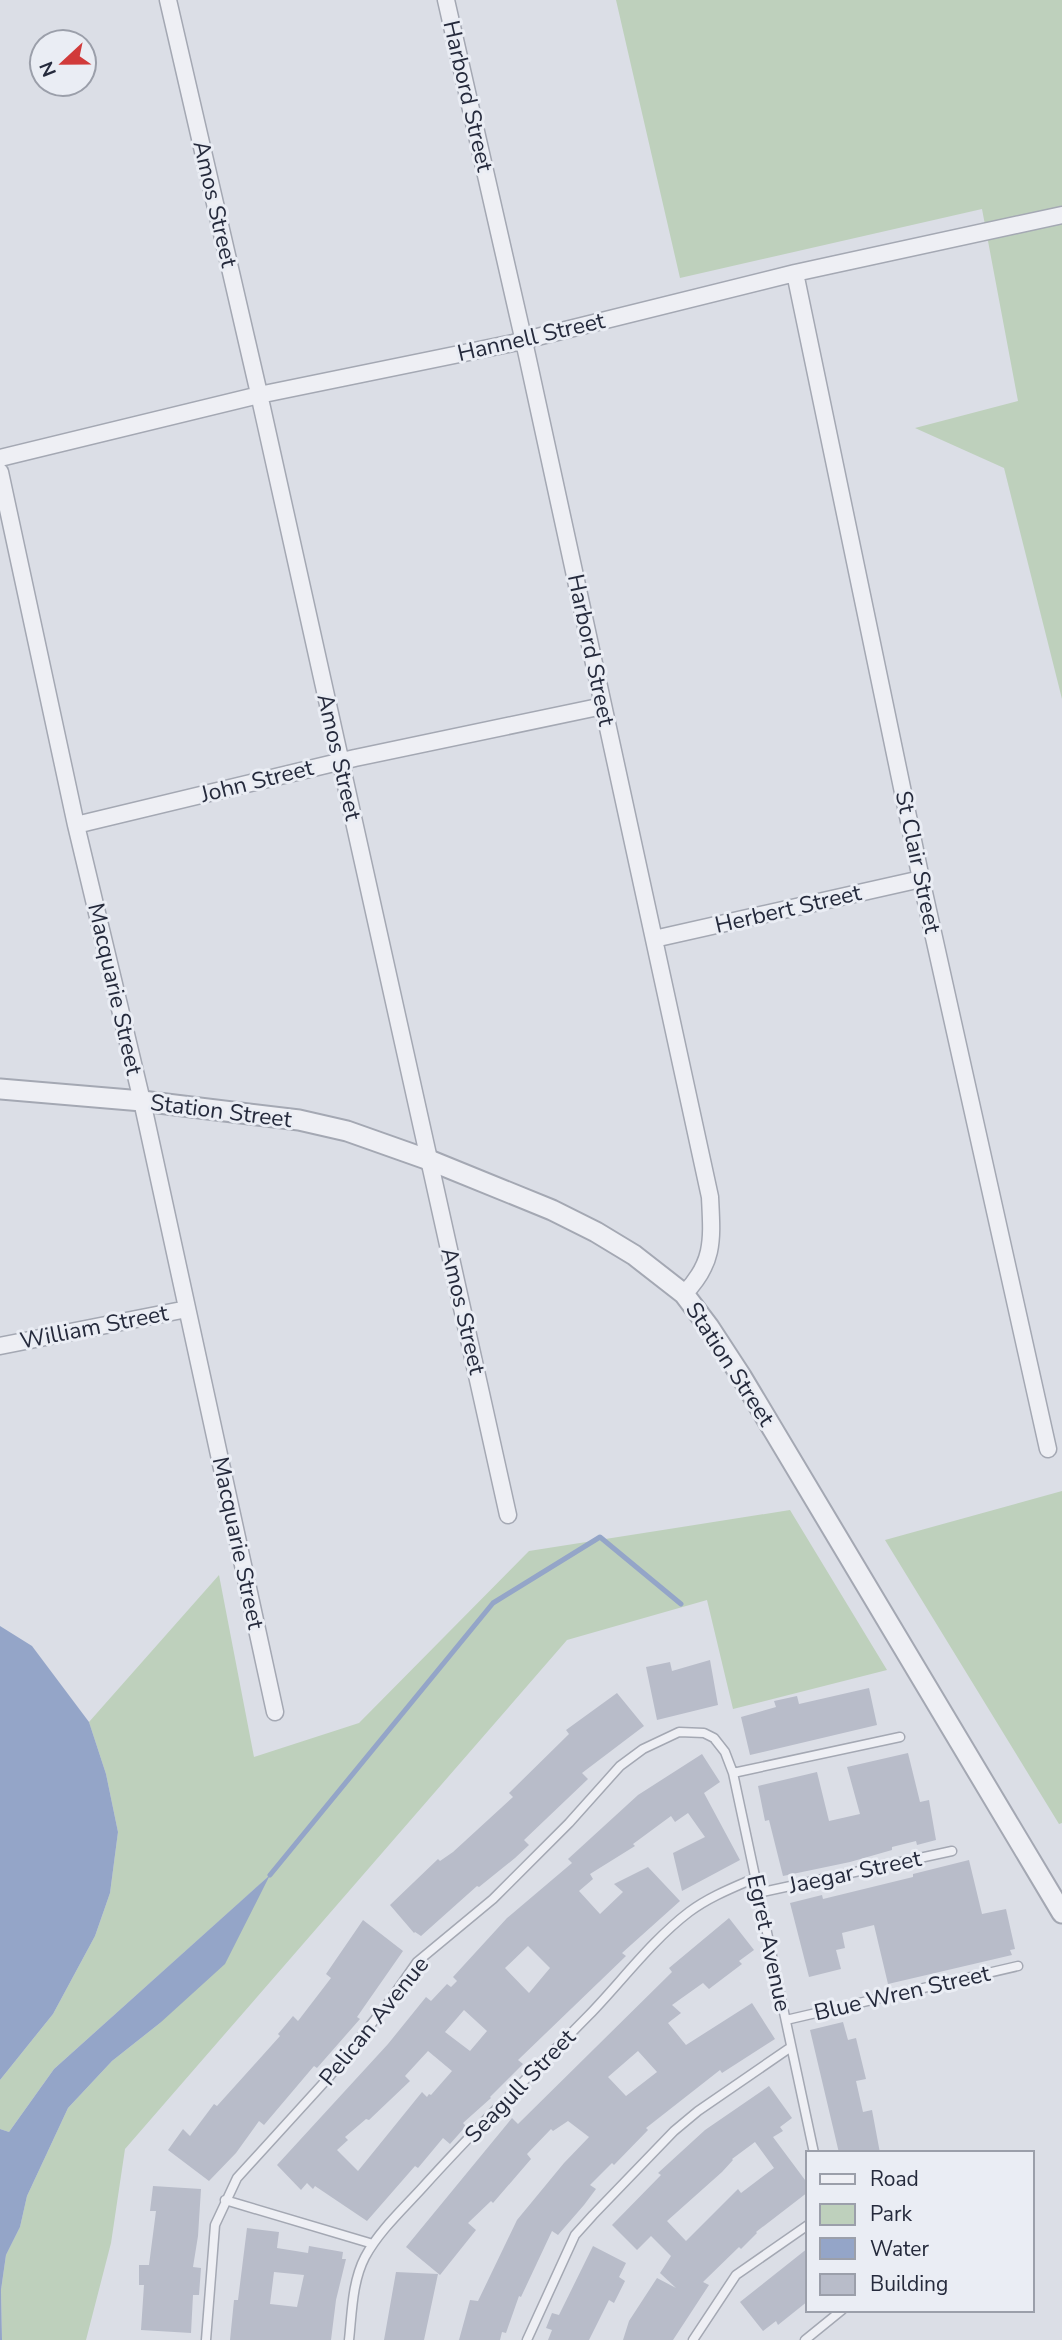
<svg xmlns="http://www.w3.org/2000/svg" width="1062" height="2340" font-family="'Nunito Sans',sans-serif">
<rect width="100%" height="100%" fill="#dbdee6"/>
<!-- green -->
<path fill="#bed0bc" d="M616,0H1062V699L1004,468L915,428L1018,401L982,209L680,278Z
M1062,1491V1823L1059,1824L885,1540Z
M790,1510L887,1670L733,1709L707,1600L567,1640L125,2149L111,2243L86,2340H2L1,2290L6,2255L20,2227L27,2196L68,2108L112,2061L160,2023L268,1877L54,2069L9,2132L0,2129V2080L53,2014L95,1936L110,1893L118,1832L106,1774L89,1722L219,1575L254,1757L359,1723L529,1551Z"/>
<!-- water -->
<path fill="#94a5c8" d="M0,1626L32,1646L89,1722L106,1774L118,1832L110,1893L95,1936L53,2014L0,2080Z
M270,1875L225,1964L160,2023L112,2061L68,2108L27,2196L20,2227L6,2255L1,2290L2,2340H0V2129L9,2132L54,2069Z"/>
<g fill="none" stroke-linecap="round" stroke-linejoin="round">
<!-- stream -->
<path stroke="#94a5c8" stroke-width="5" d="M270,1875L493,1603L600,1537L681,1604"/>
</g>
<!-- building -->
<path fill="#b8bcc9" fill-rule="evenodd" d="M710,1660L718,1705L657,1720L646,1667L670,1662L672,1671Z
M869,1688L877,1725L750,1755L741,1717L776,1707L774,1701L797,1696L799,1704Z
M617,1693L644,1726L582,1773L588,1779L524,1840L529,1845L515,1858L479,1887L477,1886L421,1936L415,1932L414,1933L390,1905L438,1859L440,1861L453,1852L513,1797L509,1793L569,1734L566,1730Z
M908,1753L920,1802L929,1800L936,1840L917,1845L916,1841L892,1847V1850L850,1862L783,1876L769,1820L765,1821L758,1786L817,1772L829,1821L860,1814L847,1767Z
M702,1754L720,1782L704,1793L740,1860L682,1891L673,1853L705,1837L688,1813L675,1822L671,1816L633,1844L635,1846L590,1874L593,1879L579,1891L600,1914L623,1892L614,1884L648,1867L680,1901L622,1953L626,1956L518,2060L523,2064L490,2097L491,2098L463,2123L466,2126L450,2144L443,2138L418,2168L415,2166L367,2221L315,2186L313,2189L307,2183L301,2190L277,2165L388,2044L426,1997L431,2001L447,1984L451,1987L457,1981L453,1977L507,1918L572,1863L568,1859L638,1795ZM528,1946L550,1968L529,1993L505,1968ZM464,2010L487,2031L470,2051L445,2032ZM428,2051L452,2071L431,2095L429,2094L427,2097L422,2092L358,2171L337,2150L348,2140L345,2137L366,2119L369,2120L410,2081L405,2076Z
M969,1860L982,1914L1006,1909L1015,1949L1010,1950L1012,1955L888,1984L874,1925L842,1933L845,1948L836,1950L841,1969L809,1977L790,1903L822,1895L823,1899L913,1877V1874Z
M729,1918L754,1950L739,1961L742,1964L709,1989L703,1983L672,2005L681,2013L668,2023L686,2045L752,2003L775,2039L722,2073L720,2070L646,2128L648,2130L614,2165L612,2163L590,2185L596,2189L584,2205L558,2235L552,2231L521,2297L519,2296L506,2333L502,2332L500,2340H459L470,2300L478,2301L517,2220L564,2163L589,2137L568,2121L553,2131L551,2129L527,2154L531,2159L493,2203L491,2201L468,2223L476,2230L440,2275L406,2247L512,2118L518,2124L672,1972L669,1968ZM638,2051L657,2072L626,2096L608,2077Z
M363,1920L403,1951L357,2017L360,2019L317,2068L314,2066L264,2125L259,2121L236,2153L209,2181L168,2150L183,2129L190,2136L214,2104L217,2106L280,2036L278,2034L293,2016L298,2021L331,1978L326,1974Z
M843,2022L848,2040L856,2038L866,2079L856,2081L863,2112L872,2110L880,2153H839L810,2030Z
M769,2086L792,2118L780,2127L783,2131L773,2137L808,2184V2192L756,2232L757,2233L741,2249L739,2247L703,2282L709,2285L673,2340H623L629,2321L657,2278L676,2288L660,2273L671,2256L651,2236L637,2250L612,2225L661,2175L658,2173L705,2130ZM755,2142L774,2168L741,2193L738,2189L686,2241L667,2221L722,2172L733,2160L732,2159Z
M153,2186L201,2189L198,2236L193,2267L201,2268L199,2295H193L191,2333L141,2330L144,2285H139V2265H149L156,2211H150Z
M247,2228L279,2232L277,2248L308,2253L309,2246L343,2252L342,2259H346L336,2300L331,2340H230L234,2300H238ZM274,2272L304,2275L297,2307L270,2304Z
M593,2246L626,2263L619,2277L625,2281L614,2303L609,2300L589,2340H548L552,2330L546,2328L552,2313L559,2315Z
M808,2248V2301L778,2325L776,2321L763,2331L740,2302Z
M396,2272L438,2274L424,2340H384Z"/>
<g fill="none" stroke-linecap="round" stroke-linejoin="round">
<!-- service casing -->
<g stroke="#a4a8b3" stroke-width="11">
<path id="service" d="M733,1773L900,1737
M758,1893L952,1851
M786,2020L1018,1966
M225,2200L373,2244
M206,2340L215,2225L237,2178L329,2077L389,2002L417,1962L493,1899L569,1823L620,1766L643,1749L679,1732L704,1733L714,1738L725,1752L733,1773L814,2153
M349,2340C352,2313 352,2282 365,2257C379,2231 403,2209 423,2187C476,2128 533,2072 589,2015C622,1981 651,1941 689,1912C709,1897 732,1888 755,1878
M527,2340L575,2235L593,2215L674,2131L698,2111L791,2047
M693,2340L736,2275L808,2225
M805,2340L842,2310"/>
</g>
<!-- minor casing -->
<g stroke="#a4a8b3" stroke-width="19">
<path id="minor" d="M168,0L257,385L508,1515
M446,0L527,355L710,1197C712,1239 715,1262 684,1294
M795,273L921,879L1048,1449
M0,458L259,395L513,343L795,273L1062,215
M0,472L76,825L142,1101L275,1712
M76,825L355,758L603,706
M654,939L921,879
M0,1346L187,1309"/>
</g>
<!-- tertiary casing -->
<g stroke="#a4a8b3" stroke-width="23">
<path id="tertiary" d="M0,1089L142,1101L299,1120L347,1131L429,1160L552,1210L596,1232L634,1255L684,1294L709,1327L741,1376L1062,1913"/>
</g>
<!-- service -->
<use href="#service" stroke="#eeeff4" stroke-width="8"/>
<!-- minor -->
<use href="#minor" stroke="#eeeff4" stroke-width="16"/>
<!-- tertiary -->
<use href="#tertiary" stroke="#eeeff4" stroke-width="19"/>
</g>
<g text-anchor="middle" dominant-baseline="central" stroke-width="6" stroke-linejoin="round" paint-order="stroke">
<!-- street labels -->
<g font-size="23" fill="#252a3c" stroke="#eaedf4">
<text transform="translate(468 96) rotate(77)">Harbord Street</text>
<text transform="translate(215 204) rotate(77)">Amos Street</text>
<text transform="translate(531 337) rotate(-13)">Hannell Street</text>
<text transform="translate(591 650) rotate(78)">Harbord Street</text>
<text transform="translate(339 757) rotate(77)">Amos Street</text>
<text transform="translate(257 781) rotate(-14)">John Street</text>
<text transform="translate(918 862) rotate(78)">St Clair Street</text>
<text transform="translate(788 909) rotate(-13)">Herbert Street</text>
<text transform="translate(115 989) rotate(77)">Macquarie Street</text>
<text transform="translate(221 1111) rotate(7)">Station Street</text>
<text transform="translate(463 1311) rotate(77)">Amos Street</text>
<text transform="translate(94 1327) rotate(-11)">William Street</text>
<text transform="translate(730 1364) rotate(57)">Station Street</text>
<text transform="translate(238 1543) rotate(78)">Macquarie Street</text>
<text transform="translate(855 1872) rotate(-12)">Jaegar Street</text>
<text transform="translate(769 1943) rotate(78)">Egret Avenue</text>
<text transform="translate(902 1993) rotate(-13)">Blue Wren Street</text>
<text transform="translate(374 2021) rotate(-51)">Pelican Avenue</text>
<text transform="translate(520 2086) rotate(-46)">Seagull Street</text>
</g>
</g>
<!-- legend -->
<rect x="806" y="2151" width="228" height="161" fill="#eaedf4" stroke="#9b9faa" stroke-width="2"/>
<rect x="820" y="2174" width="35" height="10" fill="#eeeff4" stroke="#9b9faa" stroke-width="2"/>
<text x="870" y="2186" font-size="21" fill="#252a3c">Road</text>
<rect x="820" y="2204" width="35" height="21" fill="#bed0bc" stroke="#9b9faa" stroke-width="2"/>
<text x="870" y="2221" font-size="21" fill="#252a3c">Park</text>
<rect x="820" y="2238" width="35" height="21" fill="#94a5c8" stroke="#9b9faa" stroke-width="2"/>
<text x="870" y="2256" font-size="21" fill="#252a3c">Water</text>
<rect x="820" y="2274" width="35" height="21" fill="#b8bcc9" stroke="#9b9faa" stroke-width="2"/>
<text x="870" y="2291" font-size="21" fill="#252a3c">Building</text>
<!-- north arrow -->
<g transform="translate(63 63) rotate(248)"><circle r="33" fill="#eaedf4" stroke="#9b9faa" stroke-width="2"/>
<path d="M0-5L12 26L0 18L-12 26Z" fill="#d13a3a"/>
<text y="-10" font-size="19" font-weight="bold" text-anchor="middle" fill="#252a3c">N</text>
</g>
</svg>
